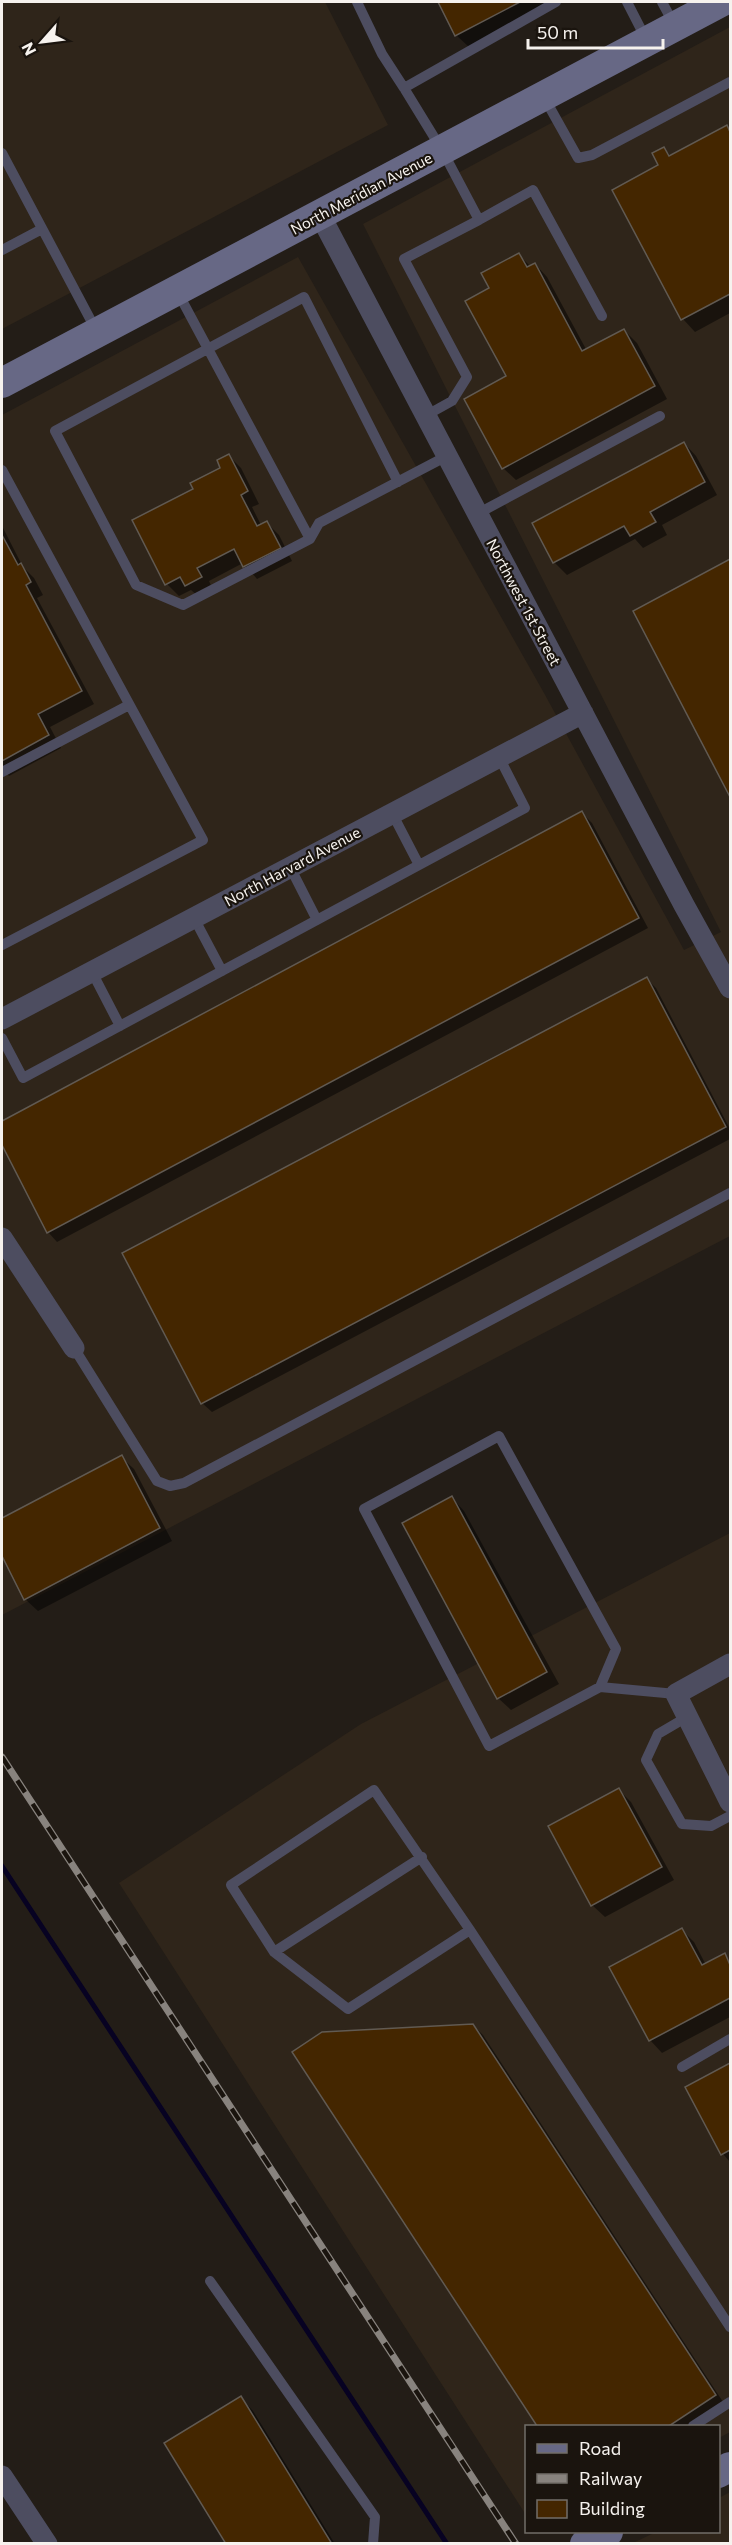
<svg xmlns="http://www.w3.org/2000/svg" width="732" height="2545" font-family="Commissioner,sans-serif">
<rect width="100%" height="100%" fill="#231d17"/>
<!-- built -->
<path fill="#2f251a" d="M2,2H325L388,125L2,329Z
M730,27V1236L2,1615V415L298,257L544,693L684,950L721,932L363,224Z
M730,1533V2432L719,2438L718,2426H526V2515L119,1883L361,1724Z
M730,2492V2543H633L656,2532H718L719,2498Z"/>
<!-- shadow -->
<path fill="#0007" d="M439,2H556L469,47L456,35Z
M726,127L730,131V313L695,332L683,319L614,191L660,166L664,149L671,156Z
M519,255L531,267L535,264L547,277L587,351L624,330L637,343L667,399L516,480L503,468L508,377L491,289Z
M684,443L696,456L717,495L662,525L667,535L643,548L635,539L567,575L554,562Z
M229,456L241,468L259,504L252,507L261,525L267,523L279,535L292,561L257,579L243,563L209,581L213,590L199,597L191,590L179,596L167,584L195,490L222,468Z
M2,526L23,567L34,578L43,595L37,598L94,704L50,727L61,748L9,776L2,768Z
M730,561V793L635,612Z
M582,813L592,823L648,928L57,1242L48,1232L2,1141V1123Z
M647,979L656,988L730,1129V1139L212,1412L202,1403Z
M121,1457L134,1469L172,1541L38,1611L25,1599L2,1553V1520Z
M452,1498L464,1511L559,1684L511,1710L498,1698Z
M619,1790L631,1802L674,1880L605,1917L592,1905Z
M682,1930L694,1942L706,1965L724,1955L730,1961V2017L662,2053L650,2040Z
M473,2025L483,2035L725,2405L693,2426H539L294,2052Z
M730,2064V2162L723,2154L687,2088Z
M241,2398L253,2411L335,2544H228Z"/>
<g fill="none" stroke-linecap="round" stroke-linejoin="round">
<!-- stream -->
<path stroke="#070222" stroke-width="5" d="M2,1866L447,2544"/>
</g>
<!-- building -->
<path fill="#442600" stroke="#615a52" stroke-width="1.5" d="M438,2H520L455,36Z
M727,125L730,132V294L681,320L612,190L658,165L652,153L664,147L669,156Z
M519,253L527,267L535,263L582,351L624,329L655,386L502,469L464,399L506,376L465,301L489,288L481,273Z
M684,442L705,482L650,512L656,522L630,536L624,526L553,563L532,523Z
M229,454L248,491L241,495L257,526L267,521L281,548L243,567L234,549L197,568L202,577L185,586L180,577L165,585L132,520L193,489L190,483L220,468L217,460Z
M2,535L18,565L21,563L31,582L26,585L82,691L38,714L49,735L2,761Z
M730,559V797L633,611Z
M582,811L639,918L47,1233L2,1145V1121Z
M647,977L726,1127L201,1404L122,1253Z
M122,1455L160,1528L24,1600L2,1556V1518Z
M452,1496L547,1672L497,1699L402,1523Z
M619,1788L662,1867L591,1906L548,1826Z
M682,1928L702,1965L725,1953L730,1965V1998L649,2041L609,1967Z
M473,2024L716,2395L669,2426H537L292,2052L322,2032Z
M730,2063V2150L721,2155L685,2087Z
M241,2396L332,2544H226L164,2443Z"/>
<g fill="none" stroke-linecap="round" stroke-linejoin="round">
<!-- lane -->
<path stroke="#4d4d60" stroke-width="10" d="M357,2L382,54L404,88
M556,2L404,88L442,150L479,220L533,190L602,316
M627,2L646,39
M662,2L675,26
M545,99L578,158L592,155L730,82
M2,153L96,330
M2,250L42,229
M177,291L310,539L183,605L136,585L55,431L304,297L398,482
M425,416L452,401L467,377L404,259L479,220
M2,470L203,840L2,945
M477,514L660,416
M310,539L319,523L447,456
M2,772L129,705
M392,813L419,865
M290,867L317,920
M194,918L222,971
M92,972L120,1026
M2,1038L23,1078L525,808L499,757
M74,1348L157,1481L170,1486L184,1483L730,1193
M600,1687L616,1649L499,1436L364,1509L489,1746L600,1687L676,1694
M687,1717L658,1734L646,1760L682,1824L711,1826L730,1816
M470,1930L348,2009L274,1952L231,1885L374,1790L470,1930L730,2327
M274,1952L422,1857
M682,2067L730,2039
M210,2281L375,2517L373,2544
M693,2426L730,2402"/>
<!-- street -->
<path stroke="#4d4d60" stroke-width="21" d="M320,215L684,905L730,988
M2,1019L583,713
M2,1238L74,1348
M730,1664L676,1694L730,1802
M2,2476L47,2544"/>
<!-- secondary -->
<path stroke="#676885" stroke-width="30" d="M2,383L721,2
M718,2473L730,2467
M585,2544L608,2532"/>
<!-- rail casing -->
<g stroke="#88837e" stroke-width="7">
<path id="rail" d="M2,1757L516,2544"/>
</g>
<!-- rail -->
<use href="#rail" stroke="#1a140e" stroke-width="4.5" stroke-dasharray="14" stroke-linecap="butt"/>
</g>
<g text-anchor="middle" dominant-baseline="central" stroke-width="4.5" stroke-linejoin="round" paint-order="stroke">
<!-- street labels -->
<g font-size="15" fill="#f6f2ee" stroke="#1a140e">
<text transform="translate(361 193) rotate(-28)">North Meridian Avenue</text>
<text transform="translate(524 602) rotate(62)">Northwest 1st Street</text>
<text transform="translate(292 866) rotate(-28)">North Harvard Avenue</text>
</g>
</g>
<!-- border -->
<rect width="732" height="2545" fill="none" stroke="#f6f2ee" stroke-width="6"/>
<!-- legend -->
<rect x="525" y="2425" width="195" height="108" fill="#1a140e" stroke="#726d68" stroke-width="1.5"/>
<rect x="537" y="2444" width="30" height="9" fill="#676885" stroke="#726d68" stroke-width="1.5"/>
<text x="579" y="2455" font-size="18" fill="#f6f2ee">Road</text>
<rect x="537" y="2474" width="30" height="9" fill="#88837e" stroke="#726d68" stroke-width="1.5"/>
<text x="579" y="2485" font-size="18" fill="#f6f2ee">Railway</text>
<rect x="537" y="2500" width="30" height="18" fill="#442600" stroke="#726d68" stroke-width="1.5"/>
<text x="579" y="2515" font-size="18" fill="#f6f2ee">Building</text>
<!-- north arrow -->
<g transform="translate(42 42) rotate(242)" stroke="#1a140e" stroke-width="4.5" paint-order="stroke">
<path d="M0-4.5L10 22L0 15L-10 22Z" fill="#f6f2ee"/>
<text y="-9" font-size="16" font-weight="bold" text-anchor="middle" fill="#f6f2ee">N</text>
</g>
<!-- scale -->
<path d="M528 39v9h135v-9" fill="none" stroke="#f6f2ee" stroke-width="3"/>
<text x="537" y="39" font-size="18" fill="#f6f2ee" stroke="#1a140e" stroke-width="4.5" paint-order="stroke">50 m</text>
</svg>
